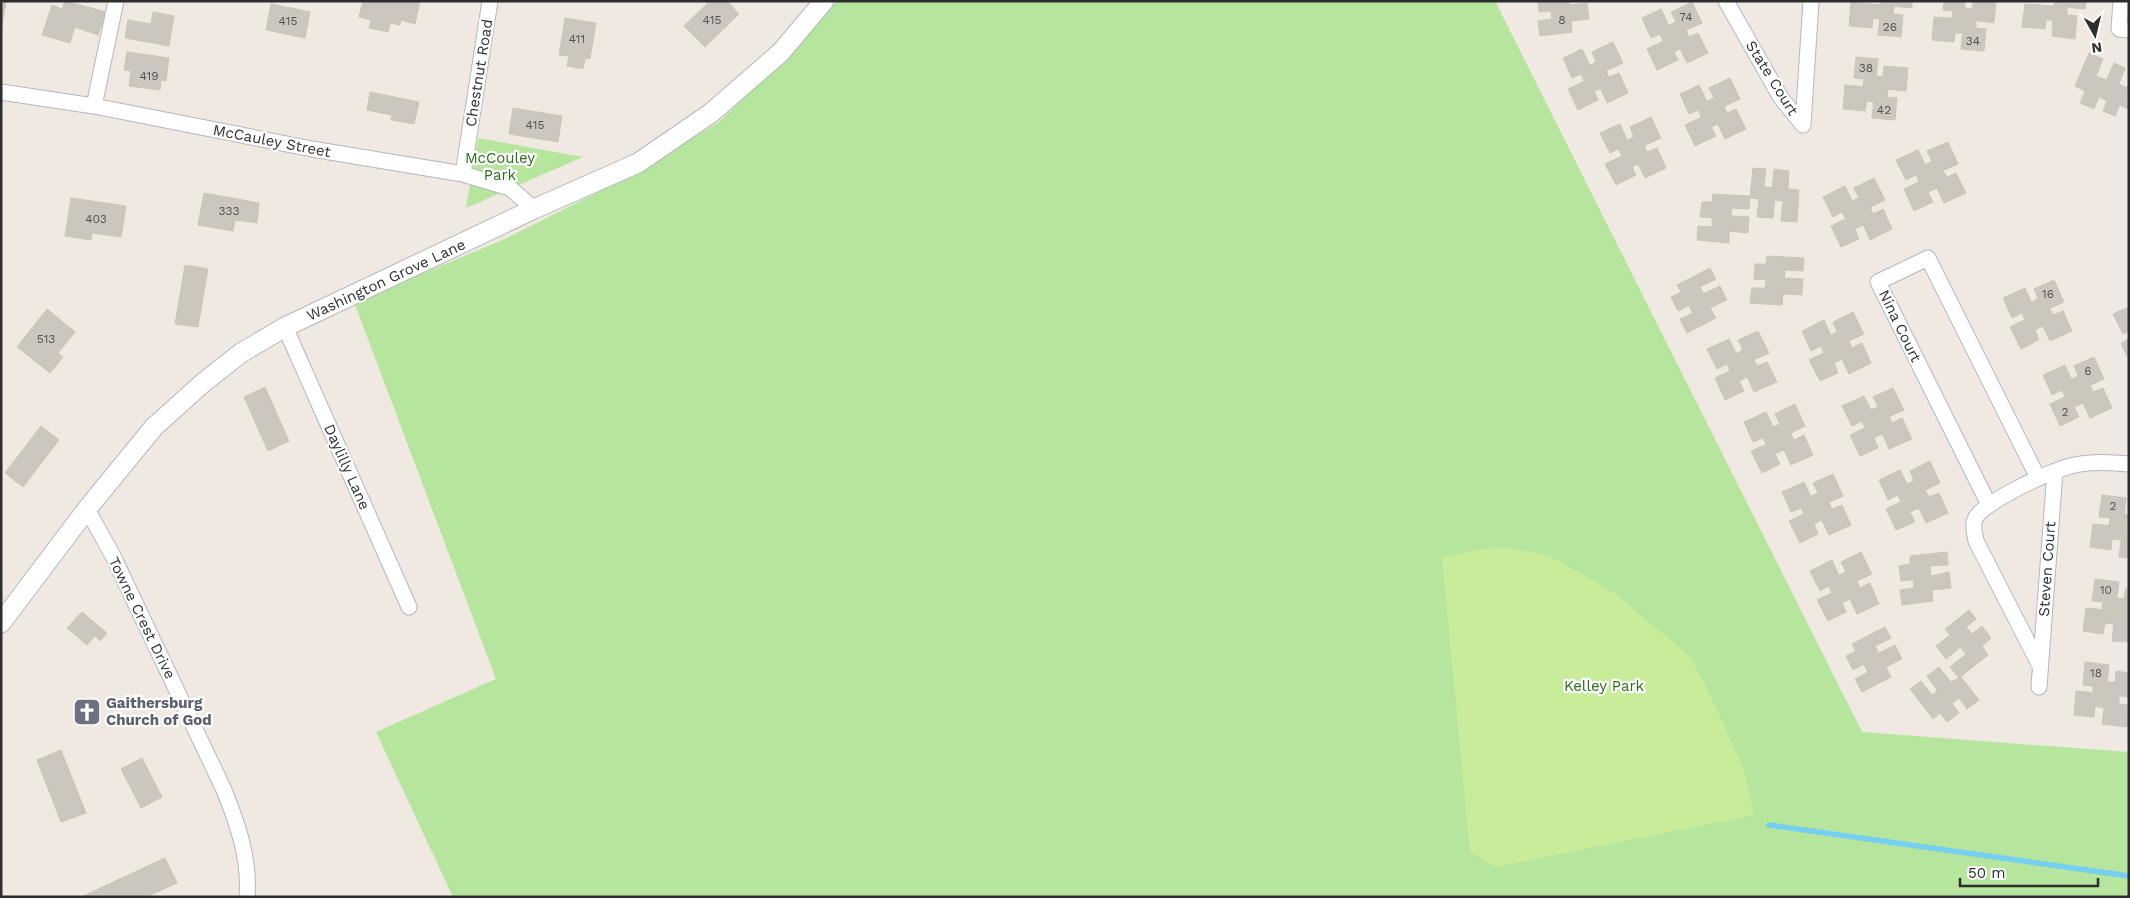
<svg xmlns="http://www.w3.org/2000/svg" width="2130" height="898" font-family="'Work Sans',sans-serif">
<rect width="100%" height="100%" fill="#efe9e1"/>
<!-- green -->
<path fill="#b6e59e" d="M837,1H1495L1862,732L2129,752V897H453L376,732L496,679L354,302L505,239L622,180L677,148L719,122L799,44Z
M478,138L583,157L466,208Z"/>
<!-- pitch -->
<path fill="#c9ec9a" d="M1496,547L1533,552L1553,558L1616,594L1689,656L1707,688L1743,768L1754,815L1496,867L1470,852L1442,557Z"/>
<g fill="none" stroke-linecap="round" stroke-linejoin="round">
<!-- stream -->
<path stroke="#75cff0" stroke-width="5.5" d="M1769,825L2129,876"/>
</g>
<!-- building -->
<path fill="#cbc7bf" stroke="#cbc5ba" d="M1,1L6,2L1,30Z
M65,1L106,12L98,35L75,27L70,43L42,35L52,5L62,9Z
M363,1H420L415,24L401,20L400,25L390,23L388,32L369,28L371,20L359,17Z
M710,1H727L739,14L705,47L684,26Z
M1538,1H1569L1570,9L1539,12Z
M1881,1H1912V8L1881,5Z
M1944,1H1965L1964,19L1952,18L1953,11L1943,10Z
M1973,1H1996L1994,23L1964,19L1965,8L1972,9Z
M2055,1H2086L2085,9L2054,6Z
M1692,2L1702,23L1674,36L1669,25L1676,22L1671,12Z
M1851,2L1881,5L1879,19L1873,18L1872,28L1849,26Z
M1587,3L1589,19L1571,21L1572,32L1540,36L1538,21L1552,19L1551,11L1570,9L1569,5Z
M271,4L310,12L305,38L266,30Z
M2025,4L2054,6L2053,20H2046L2045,29L2022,27Z
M1881,5L1894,6L1893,14L1903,15L1901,37L1878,35Z
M2054,6L2067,8V15L2077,16L2075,39L2052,36Z
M1661,9L1674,36L1663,41L1660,34L1651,38L1642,18Z
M153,12L174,16L169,46L125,38L128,20L151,24Z
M1934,17L1964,19L1962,33H1955L1954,42L1932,40Z
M565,18L596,23L590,59L585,58L583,69L567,66L569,56L559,55Z
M1964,19L1976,21V28L1986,29L1984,51L1961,49Z
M1686,30L1689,37L1698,33L1708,53L1687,63L1674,36Z
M1674,36L1680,49L1674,52L1678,60L1657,70L1647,49Z
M1613,42L1623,63L1595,76L1589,66L1596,62L1592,52Z
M1582,49L1595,76L1584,81L1581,74L1572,78L1563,58Z
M127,52L169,58L166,81L161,80L160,90L129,86L131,71L124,70Z
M2089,53L2103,59L2096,76L2106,80L2094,109L2080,103L2085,91L2075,86Z
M1856,57L1878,59L1875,88L1863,87L1864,79L1854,78Z
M2114,63L2125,68L2119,84L2127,88L2115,116L2103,111L2107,101L2099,97Z
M1884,66L1908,68L1906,91L1875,88L1876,76L1883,77Z
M1606,71L1609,77L1619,73L1628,93L1607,103L1595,76Z
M1595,76L1600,89L1594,91L1598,100L1578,110L1568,89Z
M1730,78L1740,99L1712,112L1707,101L1714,98L1709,88Z
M2129,83V109L2119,105Z
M1699,85L1712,112L1701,117L1698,110L1689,114L1680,94Z
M1845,85L1875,88L1873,102L1867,101L1865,111L1843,109Z
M1875,88L1888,89L1887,97L1897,98L1895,120L1872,118Z
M370,92L419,102L414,124L391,120L392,115L367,110Z
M1724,106L1727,113L1736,109L1746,129L1725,139L1712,112Z
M513,108L562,116L558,142L509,134Z
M1712,112L1718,124L1711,127L1716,136L1695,146L1685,125Z
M1651,117L1661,138L1632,151L1628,140L1634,137L1630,127Z
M1620,124L1632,151L1622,156L1618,149L1610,153L1600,133Z
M1948,142L1958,164L1931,176L1925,165L1932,161L1927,151Z
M1644,145L1647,152L1657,148L1666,168L1645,178L1632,151Z
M1918,150L1931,176L1919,182L1916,175L1906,180L1896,160Z
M1632,151L1638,164L1632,167L1636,175L1616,185L1605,164Z
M1753,168L1766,169L1764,187L1776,188L1773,218L1757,217L1759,199L1750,198Z
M1774,169L1789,171L1788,189L1799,190L1797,222L1781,221L1783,201L1775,200L1776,188H1772Z
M1943,171L1947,177L1956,173L1966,193L1944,203L1931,176Z
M1931,176L1937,188L1928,192L1933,202L1914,211L1904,189Z
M1874,178L1885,200L1858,213L1852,201L1859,198L1854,188Z
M1845,186L1858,213L1846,219L1842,212L1833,217L1823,197Z
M204,193L259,203L257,223L235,220L233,231L198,225Z
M1713,194L1750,196L1749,209L1732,208L1731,219L1700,217L1702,202H1712Z
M71,198L126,206L121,237L92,233L91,240L65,236Z
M1870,207L1873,214L1883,209L1892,229L1870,240L1858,213Z
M1858,213L1863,225L1855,229L1859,239L1841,247L1831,226Z
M1731,216L1749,217L1748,233L1729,231V243L1697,240L1698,226L1712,227V218L1731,219Z
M1767,256L1804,258L1803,271L1785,270L1784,281L1754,279L1755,264H1766Z
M185,265L208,269L198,327L175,324Z
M1710,268L1716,279L1700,287L1705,297L1678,311L1671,297L1681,292L1677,285Z
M1784,278L1803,279L1802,295L1783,294L1782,305L1750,303L1752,288H1765L1766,280L1784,281Z
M2054,280L2064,302L2037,314L2032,302L2038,299L2034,289Z
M1720,286L1727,300L1710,308L1716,318L1687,333L1680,319L1693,313L1689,306L1705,297L1703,294Z
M2025,288L2037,314L2025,320L2022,313L2012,318L2003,298Z
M2129,307V331L2123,334L2113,314Z
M47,309L75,332L58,353L63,357L50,373L17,347Z
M2050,309L2053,315L2063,311L2072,331L2050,341L2037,314Z
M1853,312L1864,334L1836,347L1831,335L1837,332L1833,322Z
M2037,314L2043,326L2035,330L2039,340L2021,349L2010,327Z
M1824,320L1836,347L1824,353L1821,346L1811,351L1802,331Z
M1758,331L1769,353L1742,365L1736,354L1743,350L1738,340Z
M1729,339L1742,365L1730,371L1727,364L1717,369L1707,349Z
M2129,339V360L2121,343Z
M1849,341L1852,348L1862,343L1871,363L1849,374L1836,347Z
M1836,347L1842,359L1834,363L1838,373L1820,381L1809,360Z
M2094,357L2104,379L2077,391L2072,379L2078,376L2074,366Z
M1754,360L1757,366L1767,362L1777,382L1754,392L1742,365Z
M1742,365L1747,377L1739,381L1744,391L1725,400L1715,378Z
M2065,365L2077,391L2065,397L2062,390L2052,395L2043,375Z
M2090,385L2093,392L2103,388L2112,408L2090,418L2077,391Z
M265,387L289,441L268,451L244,397Z
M1893,388L1904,410L1877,422L1871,410L1878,407L1873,397Z
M2077,391L2083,403L2074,407L2079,417L2060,426L2050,404Z
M1864,396L1877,422L1865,428L1862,421L1852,426L1842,406Z
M1795,404L1805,426L1779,439L1773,427L1780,424L1775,414Z
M1766,412L1779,439L1766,444L1763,438L1753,442L1744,422Z
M1889,416L1892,423L1902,418L1912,439L1889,449L1877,422Z
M1877,422L1882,434L1874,438L1878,448L1860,456L1850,435Z
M41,426L59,440L23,487L5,473Z
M1791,433L1794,440L1804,435L1813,455L1791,465L1779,439Z
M1779,439L1784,450L1775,454L1780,464L1762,473L1751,451Z
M1930,461L1940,483L1913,496L1907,484L1914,481L1910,471Z
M1900,470L1913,496L1901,502L1898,495L1888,500L1879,480Z
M1833,474L1843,496L1816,508L1811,496L1818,493L1813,483Z
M1804,482L1816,508L1804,514L1801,508L1791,512L1782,492Z
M1925,490L1929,497L1939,493L1948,513L1926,523L1913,496Z
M2102,495L2126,498L2123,527L2109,526L2110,518L2099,517Z
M1913,496L1919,508L1910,512L1915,522L1896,530L1886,509Z
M1829,502L1832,509L1842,505L1851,525L1829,535L1816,508Z
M1816,508L1822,520L1814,524L1818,534L1800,543L1789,521Z
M2124,514L2129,515V528L2123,527Z
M2093,524L2123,527L2121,540L2112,539L2111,550L2090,547Z
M2123,527L2129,528V558L2119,557Z
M1861,552L1872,574L1844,587L1839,575L1846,572L1841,562Z
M1947,552L1948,565L1930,566L1931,578L1901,581L1899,566L1910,564V556Z
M1832,560L1844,587L1832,593L1829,586L1820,591L1810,571Z
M1949,572L1951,588L1932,590L1933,601L1902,605L1900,590L1914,588L1913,580Z
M2095,579L2119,582L2115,611L2102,610L2103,602L2092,601Z
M1857,581L1860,588L1870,583L1879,604L1857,614L1844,587Z
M1844,587L1850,599L1842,603L1846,612L1828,621L1817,600Z
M2126,588H2129V613L2115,611L2117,598L2124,599Z
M2086,608L2115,611L2114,624L2105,623L2103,634L2083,631Z
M1969,610L1976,619L1966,627L1974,636L1946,659L1936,646L1950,635L1945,629Z
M2115,611L2129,613V642L2112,641Z
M82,612L107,633L100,641L95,636L87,645L67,628Z
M1982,626L1991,638L1982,646L1988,655L1959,678L1950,667L1966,654L1960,647L1974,636L1972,634Z
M1885,627L1891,638L1875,646L1880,656L1853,670L1846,656L1856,651L1852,644Z
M1895,645L1902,659L1886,667L1891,677L1862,692L1855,679L1868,672L1864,665L1880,656L1879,653Z
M2085,662L2109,665L2106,694L2093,693V686L2083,685Z
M1939,667L1951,682L1961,677L1979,700L1967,709L1959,698L1952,703L1941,688L1938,691L1927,676Z
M2116,671L2129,673V697L2106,694L2107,682H2115Z
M1921,681L1932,695L1941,688L1959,713L1947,722L1940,713L1933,719L1910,689Z
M2076,691L2106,694L2104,708L2095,706L2094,717L2074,715Z
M2106,694L2119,696V704L2129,705L2127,727L2102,724Z
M61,750L86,813L61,822L37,760Z
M142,758L162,797L141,808L121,769Z
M165,858L177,883L146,897H81Z"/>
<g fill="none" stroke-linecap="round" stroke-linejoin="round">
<!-- minor casing -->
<g stroke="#b4b7c1" stroke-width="17">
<path id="minor" d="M1726,1L1781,98L1803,125
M2121,1L2119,29L2129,30
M1,92L94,106L312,149L463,174L510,188L534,209
M94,106L116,1
M1803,125L1811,1
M463,174L490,1
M285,327L409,607
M1989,505L1878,282L1928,258L2038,478
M87,509L113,556L224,790C238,825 250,859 247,897
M2040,666L1976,541C1975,534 1972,527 1975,519C1982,502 2056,468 2075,465C2093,461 2111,462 2129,464
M2039,687L2055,471"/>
</g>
<!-- tertiary casing -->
<g stroke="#b4b7c1" stroke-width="21">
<path id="tertiary" d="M1,623L87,509L154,427L204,382L241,353L285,327L534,209L638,163L711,113L749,80L781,52L824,1"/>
</g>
<!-- minor -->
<use href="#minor" stroke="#fff" stroke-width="15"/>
<!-- tertiary -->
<use href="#tertiary" stroke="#fff" stroke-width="19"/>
</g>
<!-- icons -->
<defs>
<g id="church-square" transform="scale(1.4375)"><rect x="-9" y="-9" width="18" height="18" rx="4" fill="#6b7280" stroke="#fff"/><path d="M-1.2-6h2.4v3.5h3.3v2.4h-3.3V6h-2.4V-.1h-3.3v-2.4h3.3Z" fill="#fff"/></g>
</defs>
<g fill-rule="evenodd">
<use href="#church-square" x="87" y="712"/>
</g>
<g text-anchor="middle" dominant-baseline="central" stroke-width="4.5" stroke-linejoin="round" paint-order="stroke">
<!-- number labels -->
<g font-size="12" fill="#555452">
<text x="1686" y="17">74</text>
<text x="712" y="20">415</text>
<text x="1562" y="20">8</text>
<text x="288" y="21">415</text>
<text x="1890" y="27">26</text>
<text x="577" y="39">411</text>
<text x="1973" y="41">34</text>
<text x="1866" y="68">38</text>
<text x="149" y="76">419</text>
<text x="1884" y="110">42</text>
<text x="535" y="125">415</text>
<text x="229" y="211">333</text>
<text x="96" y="219">403</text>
<text x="2048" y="294">16</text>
<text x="46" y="339">513</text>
<text x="2088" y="371">6</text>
<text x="2065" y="412">2</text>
<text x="2113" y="506">2</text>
<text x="2106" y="590">10</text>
<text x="2096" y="673">18</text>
</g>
<!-- street labels -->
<g font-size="15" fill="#2e2e2e" stroke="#fff">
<text transform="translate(479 73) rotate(-81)">Chestnut Road</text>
<text transform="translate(1772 78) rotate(58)">State Court</text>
<text transform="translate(272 141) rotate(11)">McCauley Street</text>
<text transform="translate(386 280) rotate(-25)">Washington Grove Lane</text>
<text transform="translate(1900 326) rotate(64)">Nina Court</text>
<text transform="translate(347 467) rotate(66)">Daylilly Lane</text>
<text transform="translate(2047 569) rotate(-86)">Steven Court</text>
<text transform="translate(142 618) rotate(64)">Towne Crest Drive</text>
</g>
<!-- park labels -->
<g font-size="15" fill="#2c6e1b" stroke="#fff">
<text x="500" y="158">McCouley<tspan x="500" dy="17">Park</tspan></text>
<text x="1604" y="686">Kelley Park</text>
</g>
<!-- worship labels -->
<g font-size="15" font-weight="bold" fill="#5b616d" stroke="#fff" text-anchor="start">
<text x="106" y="703">Gaithersburg<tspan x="106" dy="17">Church of God</tspan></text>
</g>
</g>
<!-- border -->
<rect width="2130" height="898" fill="none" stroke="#2e2e2e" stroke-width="5"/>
<!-- north arrow -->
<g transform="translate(2095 35) rotate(172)" stroke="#ffffff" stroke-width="4" paint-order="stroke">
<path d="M0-4L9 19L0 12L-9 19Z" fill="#2e2e2e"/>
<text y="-8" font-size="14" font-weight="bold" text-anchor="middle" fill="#2e2e2e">N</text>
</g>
<!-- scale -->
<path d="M1960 878v8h138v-8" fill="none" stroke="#2e2e2e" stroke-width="2.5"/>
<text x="1968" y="878" font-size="15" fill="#2e2e2e" stroke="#ffffff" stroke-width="4" paint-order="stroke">50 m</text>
</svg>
